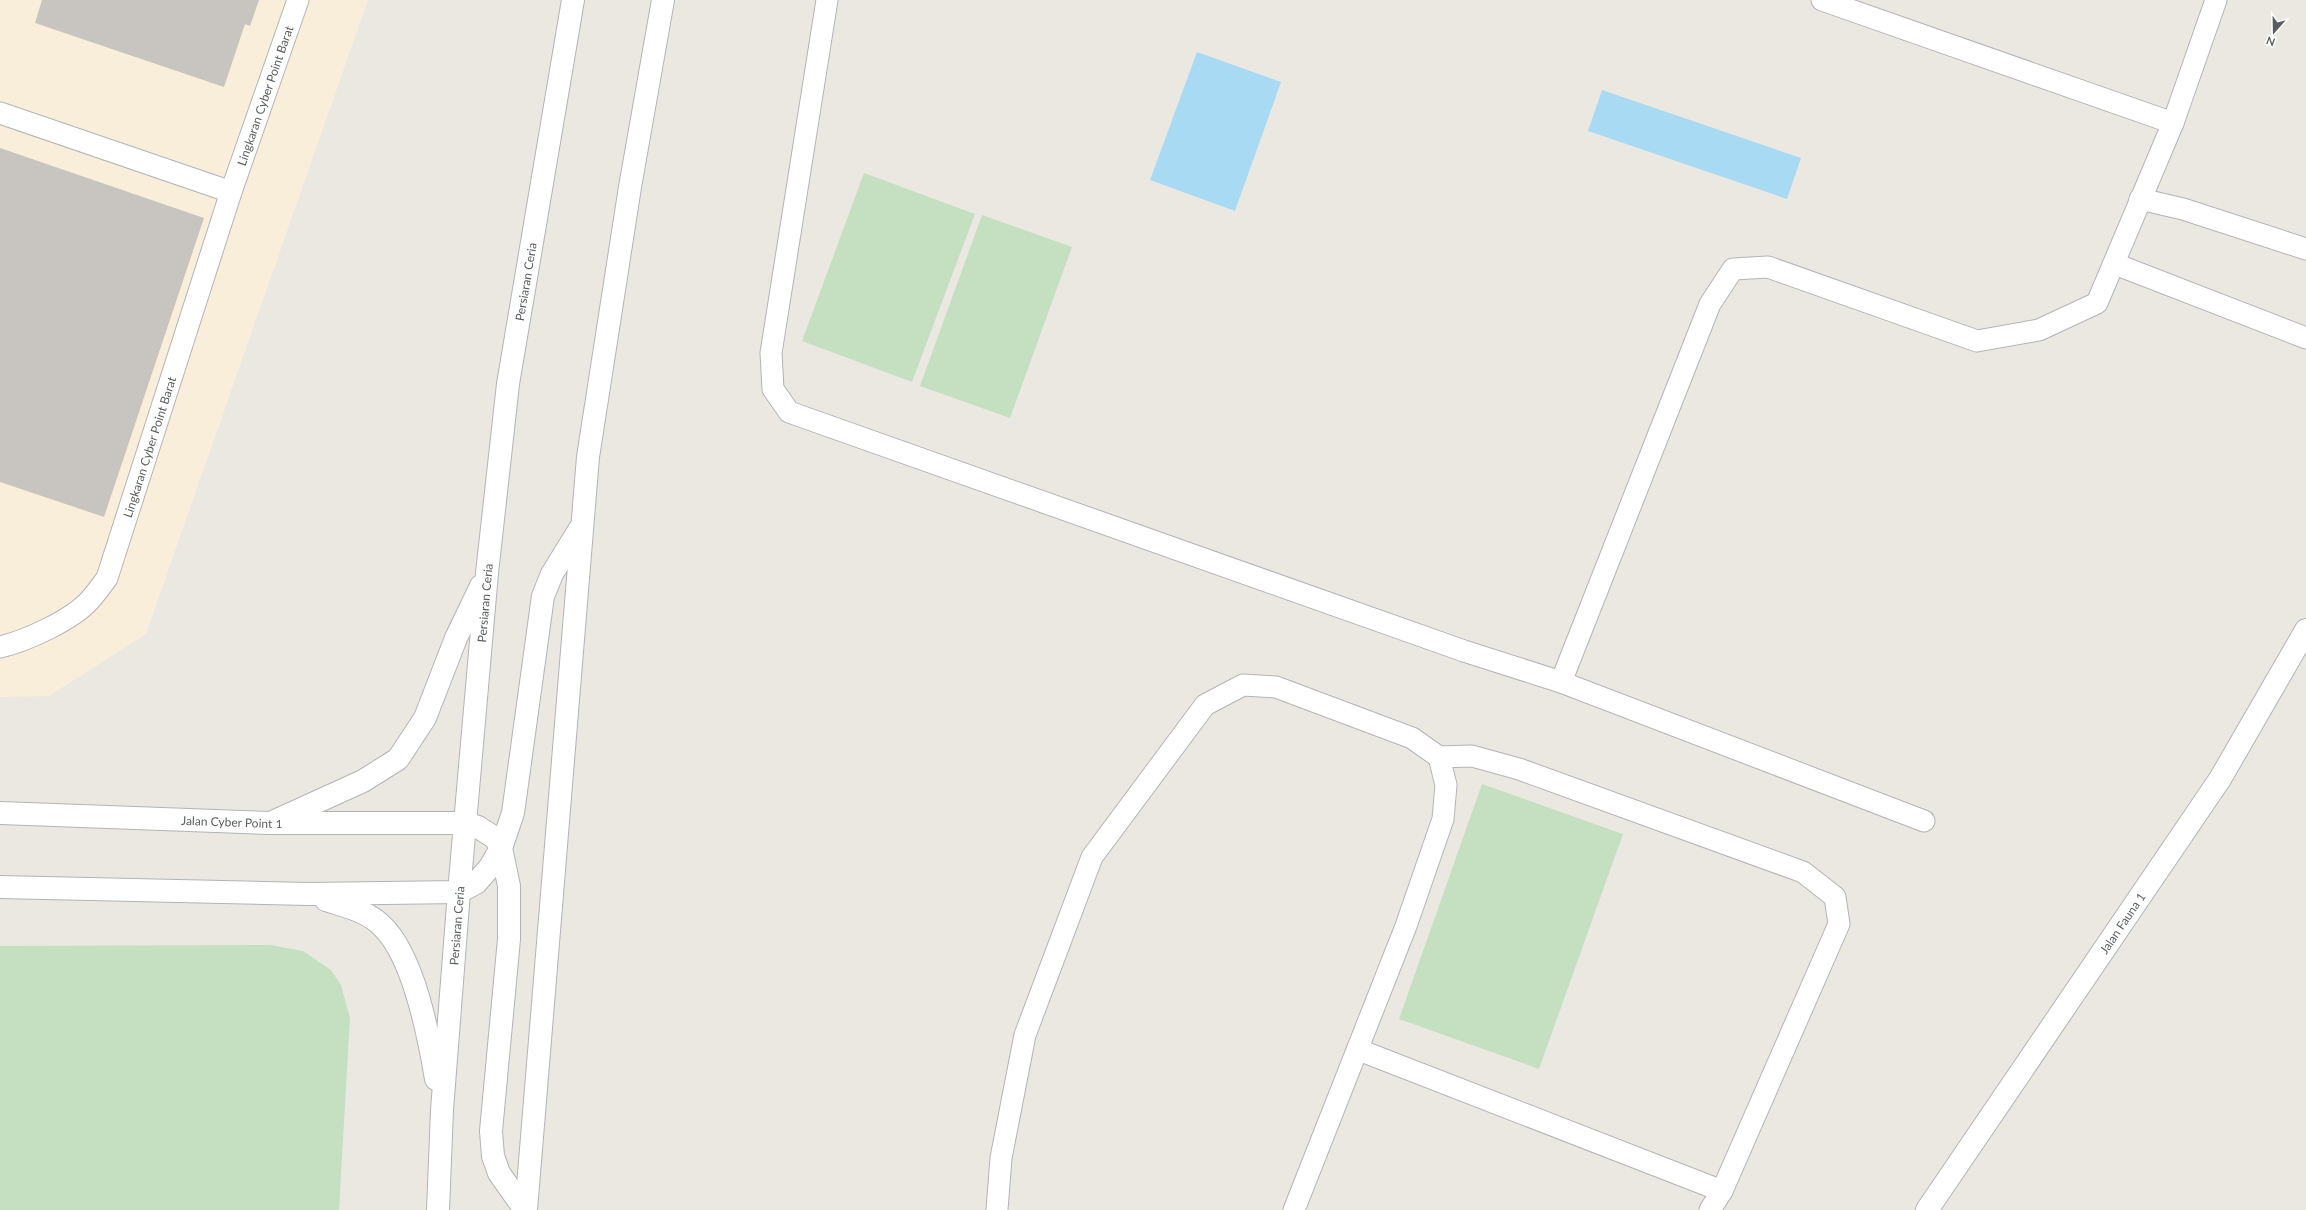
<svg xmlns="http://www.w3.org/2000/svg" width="2306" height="1210" font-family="Lato,sans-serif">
<rect width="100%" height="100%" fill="#ebe8e2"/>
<!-- commercial -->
<path fill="#f9eed9" d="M0,0H368L146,634L49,696L0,697Z"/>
<!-- green -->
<path fill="#c4e0c1" d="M864,173L975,214L912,382L802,341Z
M982,215L1072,247L1010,418L920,386Z
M1482,784L1623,834L1539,1069L1399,1019Z
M270,945L303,951L331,970L341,985L350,1018L339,1210H0V946Z"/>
<!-- water -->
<path fill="#a9daf3" d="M1197,52L1281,82L1235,211L1150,180Z
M1602,90L1801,158L1787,199L1588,131Z"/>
<!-- building -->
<path fill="#c8c5c0" d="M42,0H259L250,26L245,24L224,87L35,23Z
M0,148L204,218L104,517L0,482Z"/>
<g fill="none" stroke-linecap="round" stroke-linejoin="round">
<!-- lane casing -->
<g stroke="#b2b4b7" stroke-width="23">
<g id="lane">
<path d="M827,0L771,353L773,389L789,412L1464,651L1561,682L1924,821"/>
<path d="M1822,0L2173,123"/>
<path d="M0,113L231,192"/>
<path d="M2140,199L2183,209L2306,249"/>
<path d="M2115,264L2306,338"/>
<path id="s1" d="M0,647C26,641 72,620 90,600C96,593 102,585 107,578L231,192L298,0"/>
<path d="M1561,682L1710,304L1733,269L1768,267L1977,341L2039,330L2097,303L2173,123L2216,0"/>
<path d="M1439,757L1472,756L1519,769L1803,872L1835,897L1839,924L1722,1191L1710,1210"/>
<path d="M1359,1050L1722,1191"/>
<path d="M997,1210L1001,1158L1025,1035L1092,857L1205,705L1243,685L1276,687L1412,738L1439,757L1446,785L1443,819L1406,926L1294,1210"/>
</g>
</g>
<!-- secondary casing -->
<g stroke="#b1b4b7" stroke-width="24">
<g id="secondary">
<path id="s2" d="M0,813L270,823H465L478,827L495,838L501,848L509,886V939L491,1131L493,1156L499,1173L525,1210"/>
<path d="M275,821L363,781L398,759L425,718L456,638L481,586"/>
<path d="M0,887L308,894L459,892L476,883L490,867L501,848L513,813L543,596L552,574L579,530"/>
<path d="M326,900C344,906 367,911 381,925C414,955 429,1037 436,1079"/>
<path id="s3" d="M438,1210L442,1110L459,892L487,573L508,384L573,0"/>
<path d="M526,1210L588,457L630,187L663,0"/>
<path id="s4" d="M1927,1210L2220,779L2306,630"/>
</g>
</g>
<!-- lane -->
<use href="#lane" stroke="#fff" stroke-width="21"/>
<!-- secondary -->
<use href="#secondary" stroke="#fff" stroke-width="22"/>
</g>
<g text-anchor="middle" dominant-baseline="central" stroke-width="4" stroke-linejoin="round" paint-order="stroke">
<!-- street labels -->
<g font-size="12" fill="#5a5d60" stroke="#fff">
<text stroke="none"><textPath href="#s1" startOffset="638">Lingkaran Cyber Point Barat</textPath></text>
<text stroke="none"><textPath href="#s3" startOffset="933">Persiaran Ceria</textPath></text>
<text stroke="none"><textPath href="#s1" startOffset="268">Lingkaran Cyber Point Barat</textPath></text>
<text stroke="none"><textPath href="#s3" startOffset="609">Persiaran Ceria</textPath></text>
<text stroke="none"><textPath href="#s2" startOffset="232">Jalan Cyber Point 1</textPath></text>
<text stroke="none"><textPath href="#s4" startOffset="347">Jalan Fauna 1</textPath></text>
<text stroke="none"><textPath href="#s3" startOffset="285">Persiaran Ceria</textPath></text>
</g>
</g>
<!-- north arrow -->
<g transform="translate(2274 32) rotate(200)" stroke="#ffffff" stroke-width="3" paint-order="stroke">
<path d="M0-3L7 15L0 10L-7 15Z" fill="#5a5d60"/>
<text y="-6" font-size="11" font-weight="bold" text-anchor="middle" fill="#5a5d60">N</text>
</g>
</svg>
